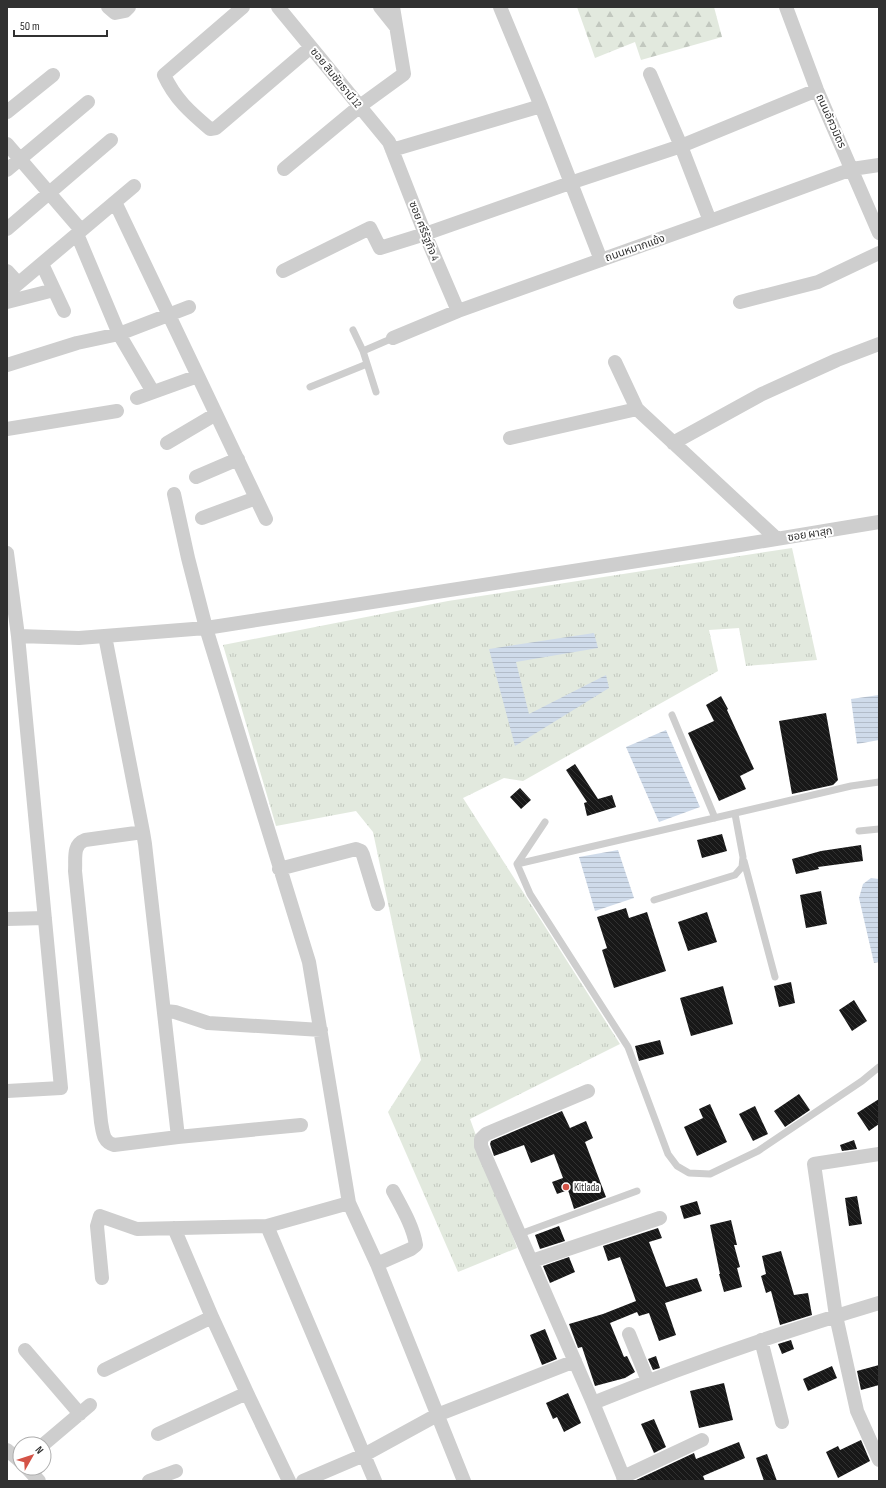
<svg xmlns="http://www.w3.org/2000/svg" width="886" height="1488" font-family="'Sofia Sans Condensed','Noto Sans Thai',sans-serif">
<defs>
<pattern id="grass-tufts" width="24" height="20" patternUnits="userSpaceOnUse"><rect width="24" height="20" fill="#e2e9de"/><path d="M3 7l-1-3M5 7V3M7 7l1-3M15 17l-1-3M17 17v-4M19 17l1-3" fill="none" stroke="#c2c8bf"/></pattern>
<pattern id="forest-firs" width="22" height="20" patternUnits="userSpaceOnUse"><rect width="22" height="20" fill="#e2e9de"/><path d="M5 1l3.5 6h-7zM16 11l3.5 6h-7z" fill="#c2c8bf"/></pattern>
<pattern id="water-rules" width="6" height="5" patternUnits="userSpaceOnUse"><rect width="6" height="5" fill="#cfdbea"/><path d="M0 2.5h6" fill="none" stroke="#b2bcc9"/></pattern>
<pattern id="building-back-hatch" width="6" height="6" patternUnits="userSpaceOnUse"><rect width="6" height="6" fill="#181818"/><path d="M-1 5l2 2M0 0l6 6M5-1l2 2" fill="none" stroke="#313131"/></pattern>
</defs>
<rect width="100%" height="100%" fill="#fff"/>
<!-- grass -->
<path fill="url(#grass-tufts)" d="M792,548L817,660L746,666L739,628L709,630L718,671L523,781L504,778L463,798L620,1044L470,1119L517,1248L458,1272L388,1112L421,1060L373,832L356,811L276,826L223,645L448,601Z"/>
<!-- forest -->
<path fill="url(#forest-firs)" d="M577,7H714L722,37L641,60L635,42L595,58Z"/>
<!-- water -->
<path fill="url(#water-rules)" d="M594,633L598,648L516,662L529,714L606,675L609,688L515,746L489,649Z
M879,695V740L857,744L851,699Z
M666,730L700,807L659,822L626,747Z
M618,850L634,898L595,911L579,857Z
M871,878L879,879V962L874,963L859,898L863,884Z"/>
<!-- building -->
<path fill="url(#building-back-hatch)" d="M721,696L728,709L727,710L754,769L740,776L746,789L719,801L688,733L714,721L706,705Z
M826,713L838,780L833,785L792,794L779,721Z
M575,764L598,799L612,795L616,807L587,816L584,803L587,802L566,770Z
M520,788L531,800L521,809L510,797Z
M722,834L727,851L702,858L697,840Z
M861,845L863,861L818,867L819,869L796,874L792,859L821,851Z
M821,891L827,924L806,928L800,895Z
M626,908L629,918L647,912L666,971L614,988L602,950L607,948L597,917Z
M707,912L717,942L688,951L678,922Z
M791,982L795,1003L779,1007L774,986Z
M723,986L733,1024L691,1036L680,998Z
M854,1000L867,1021L852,1031L839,1010Z
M660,1040L664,1054L639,1061L635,1046Z
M799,1094L810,1110L785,1127L774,1111Z
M879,1099V1124L869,1131L857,1113Z
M710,1104L727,1142L697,1156L684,1127L703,1118L699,1109Z
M755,1106L768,1134L753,1141L739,1114Z
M562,1111L570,1128L586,1121L593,1138L585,1142L606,1197L574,1209L568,1190L557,1194L552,1182L563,1178L554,1154L531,1163L524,1145L494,1156L490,1144L491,1141Z
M854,1140L857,1149L842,1151L840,1145Z
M857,1196L862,1224L849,1226L845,1198Z
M697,1201L701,1214L684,1219L680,1206Z
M731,1220L737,1245H734L740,1267L737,1268L742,1287L724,1292L719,1274H720L710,1225Z
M559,1226L565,1241L540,1249L535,1235Z
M658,1228L662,1238L649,1242L666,1287L697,1278L702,1291L665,1303L676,1335L659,1341L649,1313L639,1316L637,1312L610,1323L624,1357L627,1356L635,1372L625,1378L595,1386L582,1347L578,1348L569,1324L603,1314L636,1301L620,1257L608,1261L603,1246Z
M781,1251L794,1295L808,1293L812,1315L780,1325L771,1291L766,1293L761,1276L766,1274L762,1256Z
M569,1257L575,1272L550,1283L543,1266Z
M545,1329L557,1359L542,1365L530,1335Z
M791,1340L794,1349L782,1354L778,1344Z
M656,1356L660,1368L653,1370L648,1359Z
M879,1365V1385L861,1390L857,1371Z
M832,1366L837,1378L808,1391L803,1379Z
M724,1383L733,1420L699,1428L690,1391Z
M568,1393L581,1423L564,1432L557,1417L553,1419L546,1403Z
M654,1419L666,1447L654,1453L641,1424Z
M861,1440L870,1461L838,1478L826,1452L838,1446L840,1450Z
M739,1442L745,1458L703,1476L705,1481H634L694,1453L696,1459Z
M767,1454L777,1481H764L756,1458Z"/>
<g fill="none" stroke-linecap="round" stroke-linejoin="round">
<!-- service -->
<path stroke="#cecece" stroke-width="7" d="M353,330L363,351L376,392
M363,351L393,338
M310,387L367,364
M672,715L715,818
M545,822L517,864L530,894L628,1047L668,1154L677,1166L689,1173L710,1174L758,1151L862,1081L879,1067
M859,831L879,829
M744,861L775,977
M517,864L851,786L879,782
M654,900L735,875L742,867L743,857L735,814
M520,1234L637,1191"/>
<!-- minor -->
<path stroke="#cecece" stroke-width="14" d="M108,7L115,13L125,11L129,7
M243,7L164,75C175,99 190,112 210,129L216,128L311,47
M278,7L389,142L425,234L458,311
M380,7L396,27
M500,7L541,106
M786,7L817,90L879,233
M650,74L681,146L710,221
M7,112L53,75
M7,144L81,230
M392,150L541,106L601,260
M284,169L360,106L404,74L393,7
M7,170L88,102
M115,202L198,376L137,398
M7,229L111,140
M77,234L119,334L153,392
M42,264L64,311
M7,271L18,283
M283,271L370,228L380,248L425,234L570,183L681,146L817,90
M7,293L134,186
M7,302L54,290
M740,302L818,282L879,253
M393,338L458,311L710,221L852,169L879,165
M615,362L637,409L777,539
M7,365L77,343L119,334L189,307
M198,376L266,519
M7,429L117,411
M510,438L637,409
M167,443L216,414
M673,443L762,394L837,360L879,344
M196,477L238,459
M174,494L188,558L206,628L309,962L349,1203L377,1264L464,1481
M202,518L256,498
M7,553L18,636L61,1088L7,1091
M18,636L79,638L206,628L740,545L879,522
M105,636L143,832L145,844L178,1137L114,1145C103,1142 103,1133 101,1122L75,871C76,859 72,845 85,840L143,832
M279,869L356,849L361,851L363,855L378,904
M7,919L45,918
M165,1011L175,1012L208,1023L321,1030
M588,1091L486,1134L481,1139V1146L593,1403
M178,1137L301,1125
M879,1154L814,1164L836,1316L857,1411L879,1460
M349,1203L267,1226L375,1481
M174,1228L212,1317
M532,1261L660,1218
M377,1264L411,1249L416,1245C413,1226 402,1208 393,1191
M102,1278L97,1226L100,1216L137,1229L267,1226
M629,1334L648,1381
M761,1340L782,1422
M25,1350L80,1414
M104,1370L212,1317L247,1393
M158,1434L247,1393L289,1481
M44,1444L90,1405
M7,1450L20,1461
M27,1468L39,1481
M623,1477L702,1440
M149,1481L176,1471
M303,1481L364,1455L437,1415L575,1361
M625,1481L593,1403C686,1365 782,1332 879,1303"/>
</g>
<!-- markers -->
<circle fill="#d45347" stroke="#fff" stroke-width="1.5" cx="566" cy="1187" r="4"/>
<g text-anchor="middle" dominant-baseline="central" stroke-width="4" stroke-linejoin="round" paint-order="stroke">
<!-- street labels -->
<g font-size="11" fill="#313131" stroke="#fff">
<text transform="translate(336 78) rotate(51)">ซอย สินชัยธานี 12</text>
<text transform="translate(831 121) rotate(66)">ถนนอัศวมิตร</text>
<text transform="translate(424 231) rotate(68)">ซอย ศรีรัฐกิจ 4</text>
<text transform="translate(635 248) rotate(-19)">ถนนหมากแข้ง</text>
<text transform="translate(810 534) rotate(-9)">ซอย ผาสุก</text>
</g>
<!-- poi labels -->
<g font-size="11" fill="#313131" stroke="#fff" text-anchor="start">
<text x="574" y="1187">Kitlada</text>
</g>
</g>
<!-- border -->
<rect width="886" height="1488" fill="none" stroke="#313131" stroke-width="16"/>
<!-- north arrow -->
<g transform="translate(32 1456) rotate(51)"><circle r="19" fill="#ffffff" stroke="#adadad"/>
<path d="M0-3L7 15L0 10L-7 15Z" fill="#d45347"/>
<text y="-6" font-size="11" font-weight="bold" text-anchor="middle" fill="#313131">N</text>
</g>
<!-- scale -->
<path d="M14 30v6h93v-6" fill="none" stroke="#313131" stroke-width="2"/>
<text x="20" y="30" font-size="12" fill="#313131" stroke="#ffffff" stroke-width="3" paint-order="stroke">50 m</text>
</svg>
